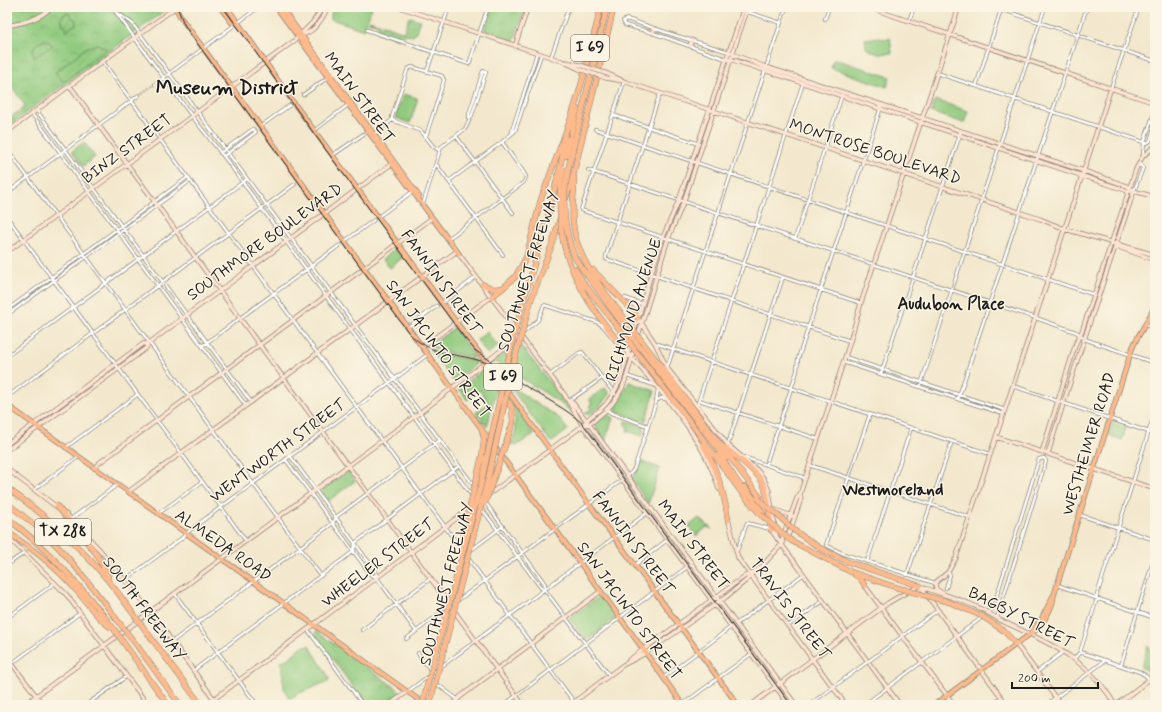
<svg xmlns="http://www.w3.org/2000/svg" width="1162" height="712" font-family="Mynerve,sans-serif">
<defs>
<pattern id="park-crowns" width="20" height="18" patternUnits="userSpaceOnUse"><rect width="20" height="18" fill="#90ca7e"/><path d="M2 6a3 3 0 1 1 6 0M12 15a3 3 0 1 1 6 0" fill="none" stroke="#7cad6c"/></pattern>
<pattern id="garden-furrows" width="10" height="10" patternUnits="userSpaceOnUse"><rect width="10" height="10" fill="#90ca7e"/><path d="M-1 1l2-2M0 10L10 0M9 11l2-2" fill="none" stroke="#7cad6c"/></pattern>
</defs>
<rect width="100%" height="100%" fill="#fcf5e5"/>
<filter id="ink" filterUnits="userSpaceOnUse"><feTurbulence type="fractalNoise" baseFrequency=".025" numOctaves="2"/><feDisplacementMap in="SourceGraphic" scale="8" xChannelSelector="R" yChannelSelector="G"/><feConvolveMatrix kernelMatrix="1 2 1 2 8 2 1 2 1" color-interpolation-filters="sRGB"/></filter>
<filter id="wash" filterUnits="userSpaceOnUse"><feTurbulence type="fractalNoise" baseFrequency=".012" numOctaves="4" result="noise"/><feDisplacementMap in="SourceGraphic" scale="16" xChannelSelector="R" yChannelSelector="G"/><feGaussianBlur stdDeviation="0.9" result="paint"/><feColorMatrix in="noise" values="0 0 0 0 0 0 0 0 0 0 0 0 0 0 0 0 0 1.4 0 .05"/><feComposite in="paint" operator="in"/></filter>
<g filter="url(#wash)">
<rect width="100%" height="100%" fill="#f3e8cd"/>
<!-- grass -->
<path fill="#90ca7e" stroke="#56734d" d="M880,37L882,39L890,38L892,53L878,54L866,48L865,39Z
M834,59L890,77L887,87L831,68Z
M403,94L417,98V102L410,123L396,118V115Z
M935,100L968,111L964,123L931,112Z
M395,249L402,258L390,268L383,259Z
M454,328L475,357V358L445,352L431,347L433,344Z
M487,332L498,346L487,354L477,340Z
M518,342L574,413L545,393L494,361Z
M430,350L444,355L475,361L476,364L453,381Z
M482,367L497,386L487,427L476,412L489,403L480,390L467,400L458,387L467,380L470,382L471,381L470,377L472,380L474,378L473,375L476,376L479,374L478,371Z
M513,388L559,418L568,430L552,442L550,441L512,390Z
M510,399L534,434L516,446L514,443L510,446L512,442L516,429L514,427C517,416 514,409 510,399Z
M626,421L644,426V429L642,436L627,431L628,427L625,425Z
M640,461L660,468L648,504L631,478L636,474Z
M348,471L355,481L328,501L321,491Z
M699,518L712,529L707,527L696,536L689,526Z
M600,596L616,618L586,641L569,618Z
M309,645L327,674L329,679L328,681L298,694L289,699L284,688L281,662L289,658L301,647Z
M1148,646L1155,656V669L1150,673L1141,667Z"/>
<!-- park -->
<path fill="url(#park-crowns)" stroke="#56734d" d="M7,7H170L7,127V120L25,107L24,104L7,80Z
M334,7H372L364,30L331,19V14Z
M491,7H518L525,9L514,41L484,30Z
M84,142L95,157L83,166L72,151Z
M629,382L655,391L645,422L614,411Z
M605,388L610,395L596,410L588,415L585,413L591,409L589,406L592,404L589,399Z
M607,414L613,418L605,441L594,424Z
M1112,423L1126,427L1122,440L1109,435Z
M316,631L400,691L399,695L385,705H366L315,635Z"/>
<!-- garden -->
<path fill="url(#garden-furrows)" stroke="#56734d" d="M65,13H69L71,17L76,20V25L72,26L67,32L66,26L63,25L61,17Z
M409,17L420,20L415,34H414L413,36L406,34L399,39L377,32L379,25L369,22L370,20L404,32Z
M43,41H47L53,45L34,58C31,50 34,43 43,41Z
M97,44L107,49L63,82L55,72L86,48Z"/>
</g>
<g filter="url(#ink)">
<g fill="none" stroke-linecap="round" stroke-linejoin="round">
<!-- street-tunnel -->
<path stroke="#c8bfaa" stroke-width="2.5" stroke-dasharray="2.5 1" stroke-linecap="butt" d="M139,95L155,84"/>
<!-- street casing -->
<g stroke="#888274" stroke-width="4">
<path id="street" d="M109,7L132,23L143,38L474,486
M733,7L781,23
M994,7L1155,61
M115,11L194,119L225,158L472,496
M825,19L829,7
M909,21L914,7
M367,30L469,64L488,7
M551,57L569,7
M726,59L653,33L625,25L623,21L627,19L674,35L729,52
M103,62L574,702
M427,71L449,7
M937,73L1147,143L1150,141L1155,127
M624,82L581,210L861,303
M155,84L259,7
M976,86L1002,7
M1111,88L1139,7
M660,93L606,256V259L850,341
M303,95L327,78
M37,111L251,402
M32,114L246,406
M613,115L699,144
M469,118V114L483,71
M392,120L421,131L433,146L440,151
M261,126L290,105
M595,129L1095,295
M315,130L348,105
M512,133L513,127L537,53
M373,135L392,120V117L407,71L408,69L412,67L439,75L442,76L444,80L426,136
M456,136L513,213
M7,149L321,576
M220,153L253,129L256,132L224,156
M333,155L368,131
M1143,155L1144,142L1155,110
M436,164L503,255
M588,170L1033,317L1076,332L1087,340L1155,363
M449,181L502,142L515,131L541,55
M1134,191L1143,168L1141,165L1138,166
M7,193L139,95
M423,204L441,147L465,129L472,115L486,72L483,71
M7,217L246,541
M378,217L412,192
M448,239L524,182L526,177L524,173L502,142
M795,239L842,95
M345,241L374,220
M625,298L642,304
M442,303L476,277
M7,310L188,177
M7,315L190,181
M1145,325L1155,328
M408,327L437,306
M523,333L538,320L544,305L597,322L603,326L616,342
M655,343L990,454
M202,346L340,245
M7,356L247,179
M845,357L1005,410
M843,362L1004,414
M667,368L786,7
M881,374L961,131
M550,375L579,353L582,352L615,394
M627,376L654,385
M1013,386L1155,434
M920,387L1045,7
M7,397L295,184
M958,399L1087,7
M699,400L818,439
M569,401L602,378
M656,401L661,398L665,399
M697,406L803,83
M606,409L611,413L648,426
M870,414L826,545L844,554L935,583
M728,444L783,277
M65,448L137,395
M291,457L371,565L376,572L377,578L416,631
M743,457L805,478
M286,460L371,575L377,577
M766,464L797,371L798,359L882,104
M809,465L969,517
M627,476L631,473L634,469L656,402L658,389
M35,489L78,457
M476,501L541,588L545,590L609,675
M485,502L545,584V590
M159,513L202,482
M1080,515L1155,540
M71,519L117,485
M470,551L503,526
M737,551L747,523L770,529
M867,562L911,428
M7,565L24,553
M635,565L667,540
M907,575L952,441
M125,580L182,538L190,530L427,355
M1057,585L1155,618
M946,588L950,575L948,572
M175,594L257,705
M457,601L622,480
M988,613L993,608L1039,459L1044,458L1046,461L997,618
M7,618L55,583
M736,624L804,574
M788,626L823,601
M308,630L363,705
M362,630L430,579
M406,639L446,609
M173,641L333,523L336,517L440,440
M1080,652L1140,672L1146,676L1155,687
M418,653L431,671
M1074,659L1080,652L1096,602L1097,595L1155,412
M1121,665L1155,555
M7,667L80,613
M194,670L354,551L355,543L459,466
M1037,672L1063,652
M429,678L457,699
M663,678L731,627
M407,692L647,513
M683,704L751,654
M86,705L127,676
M504,705L687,567
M809,705L938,610
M864,705L980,619
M991,705L1002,698
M1046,705L1106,660"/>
</g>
<!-- secondary casing -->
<g stroke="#888274" stroke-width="5">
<path id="secondary" d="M399,7L562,61L579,69
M867,7L1155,103
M7,26C23,23 40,19 52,7
M653,33L654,29
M301,35C314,33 323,18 328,7
M690,45L692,40
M515,46L528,7
M730,53L763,66L1084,171L1130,187L1134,191
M729,60H733L1128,191H1134L1155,197
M567,62L580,65
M608,74L626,82L1040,219L1065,229L1155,255
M606,78L623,81
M70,86L523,705
M7,132L176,7
M1153,132L1155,133
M1117,245L1121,248L1155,260
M7,252L294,41L313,22L323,7
M459,254L564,394L583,426L789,705
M640,321L655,343L667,368L713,426L728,445L758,471L764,479L769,491L777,539
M638,336L668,239L684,201L748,7
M620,344C657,388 702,433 719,489
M422,347L491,297
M569,401L573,403L586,420L796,705
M583,426C587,417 595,414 602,408C610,401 615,391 620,381L651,274L663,237L679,200L744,7
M996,437L1155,489
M7,444L143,344L149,343
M7,450L118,369L146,348L149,343L394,162
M1042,452L1076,343L1082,331L1136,169L1143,156L1155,146
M1048,454C1074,365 1105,278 1134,191
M94,468L99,463L432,218
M7,469L58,508
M128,492L457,251
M488,495L581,427C584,425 587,425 589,424C593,422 596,419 599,416C623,398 627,377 634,349
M773,509L792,516
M66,514L100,550L151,612L214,699
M728,518L738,558L846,705
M771,530L900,705
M7,536L66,594L148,705
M787,538L791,528L801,499L800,494
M782,544L783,536L797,498L800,494L849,345L861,303L959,7
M865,586L954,705
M920,586C938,593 957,598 975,606C985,610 994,617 1004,622C1049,643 1089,659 1115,705
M921,587L1007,705
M944,594L936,589L935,583L948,572L956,558L1111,88
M1016,644L1061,705
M7,657L43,705
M629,660L745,576L750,575
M24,705L422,411L520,336
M206,705L469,509
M389,705L407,692
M453,705L460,697L601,591
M570,705L623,665L646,653L726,597L748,579L750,575L762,566L783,543
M751,705L888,603L900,596L919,586
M1116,705L1155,675"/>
</g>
<!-- primary casing -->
<g stroke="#888274" stroke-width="5.5">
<path id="primary" d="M175,7L181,18L412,333L491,442
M220,7L232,23H237
M227,7L293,102L456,322L502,383L589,504L635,565L738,705
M276,7L459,254
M281,7L419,196
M7,405L426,705
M495,447L643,649L683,705
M1030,633L1042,618L1053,596
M934,705L1037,629C1045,620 1053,608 1054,595L1131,352C1137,334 1149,322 1155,304"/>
</g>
<!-- highway casing -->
<g stroke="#888274" stroke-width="6">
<path id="highway" d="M571,118L580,89L601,7
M566,156L577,109
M561,163L566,139
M569,165L607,7
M574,177C575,192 571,208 573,223C577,263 608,296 631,327
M566,198L574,172L614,7
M563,241C573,283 594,311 620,344
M575,258L584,271L629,333
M575,269L585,285L627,339
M593,270L633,311L638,318
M482,284L494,289L502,288
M491,297L503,288L515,277L526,258L541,199L572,115
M531,300L553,242L560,218
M641,340L760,497
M639,346L723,455L728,458
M637,353L694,427L741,492L760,514
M483,364L512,408L513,422L508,437
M703,444C717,471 724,490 728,520
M724,447C735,456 756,470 763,483C769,497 769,515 771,530
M719,454L747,496
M482,456L484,439L482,430
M745,487L759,506L765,518
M7,488C54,521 96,561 129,608
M7,503C18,512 30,521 41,530C69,556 92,587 115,617
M57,506L96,553L108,576
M7,518C48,549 83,588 114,629
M795,531L820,548L848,562L920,586
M7,532C32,548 57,568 76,590C87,602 96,618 110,627
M790,540L851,572L895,587
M855,575L860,578L865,586
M982,616L1004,631L1016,644
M149,635L201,705
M138,647L180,705
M128,649L168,705"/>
</g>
<!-- street -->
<use href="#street" stroke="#fff" stroke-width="2.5"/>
<!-- secondary -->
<use href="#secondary" stroke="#fee3d1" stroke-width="3.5"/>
<!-- primary -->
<use href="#primary" stroke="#fcba8d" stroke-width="4"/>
<!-- highway -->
<use href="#highway" stroke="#fcba8d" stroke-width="5"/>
<!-- tram -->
<path stroke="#1c1c1c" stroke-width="1" d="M177,7L184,24L189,32L408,332C432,358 458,352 487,363C501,368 514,379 527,387C546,399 567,409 583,424L791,705
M223,7L331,157L465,339L476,351L491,361"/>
<!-- secondary-bridge casing -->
<g stroke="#888274" stroke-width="5" stroke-linecap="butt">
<path id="secondary-bridge" d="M580,65L608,74
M579,69L606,78"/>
</g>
<!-- highway-bridge casing -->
<g stroke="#888274" stroke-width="6" stroke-linecap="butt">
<path id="highway-bridge" d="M569,165C562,199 562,225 575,258
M563,169C558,193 559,217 563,241
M631,327L641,340
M629,333L639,346
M627,339L637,353
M758,498L765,506L772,510L795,531
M485,503L508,437
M760,514L790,540
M461,543L482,456
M895,587L949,602L982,616
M129,608L149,635
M115,617L138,647
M114,629L128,649
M430,703L489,475L512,369L531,300
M422,705L481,484L513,338L548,216L561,163"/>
</g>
<!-- secondary-bridge -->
<use href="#secondary-bridge" stroke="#fee3d1" stroke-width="3.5"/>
<!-- highway-bridge -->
<use href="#highway-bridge" stroke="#fcba8d" stroke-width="5"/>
</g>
</g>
<g text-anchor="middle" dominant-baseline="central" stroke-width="3" stroke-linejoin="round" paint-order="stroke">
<!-- shield labels -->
<g fill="#fcf5e5" stroke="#5f5d58" stroke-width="1">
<rect x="571" y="35" width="38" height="26" rx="3"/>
<rect x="484" y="364" width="38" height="26" rx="3"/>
<rect x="35" y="519" width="56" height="26" rx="3"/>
</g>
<g font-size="15" font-weight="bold" fill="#1c1c1c">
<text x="590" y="48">I 69</text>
<text x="503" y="377">I 69</text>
<text x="63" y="532">TX 288</text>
</g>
<!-- street labels -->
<g font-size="16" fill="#1c1c1c" stroke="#fcf5e5">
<text transform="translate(359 98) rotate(54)">MAIN STREET</text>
<text transform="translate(127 149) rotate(-36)">BINZ STREET</text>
<text transform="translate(875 152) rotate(18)">MONTROSE BOULEVARD</text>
<text transform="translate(265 242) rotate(-36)">SOUTHMORE BOULEVARD</text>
<text transform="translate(529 271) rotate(-72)">SOUTHWEST FREEWAY</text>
<text transform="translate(441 282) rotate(54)">FANNIN STREET</text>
<text transform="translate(634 310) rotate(-72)">RICHMOND AVENUE</text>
<text transform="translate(438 349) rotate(54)">SAN JACINTO STREET</text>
<text transform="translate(1089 444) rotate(-73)">WESTHEIMER ROAD</text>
<text transform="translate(278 451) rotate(-36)">WENTWORTH STREET</text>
<text transform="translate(633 543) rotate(53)">FANNIN STREET</text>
<text transform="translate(693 545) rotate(53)">MAIN STREET</text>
<text transform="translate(223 546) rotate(35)">ALMEDA ROAD</text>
<text transform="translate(378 563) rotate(-37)">WHEELER STREET</text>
<text transform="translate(447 584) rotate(-75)">SOUTHWEST FREEWAY</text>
<text transform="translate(144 609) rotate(53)">SOUTH FREEWAY</text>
<text transform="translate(790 609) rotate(53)">TRAVIS STREET</text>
<text transform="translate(629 611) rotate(54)">SAN JACINTO STREET</text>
<text transform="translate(1021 618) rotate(27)">BAGBY STREET</text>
</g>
<!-- neighbourhood labels -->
<g font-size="17" font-weight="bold" fill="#1c1c1c" stroke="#fcf5e5">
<text x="951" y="304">Audubon Place</text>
<text x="893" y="490">Westmoreland</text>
</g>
<!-- district labels -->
<g font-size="20" font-weight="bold" fill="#1c1c1c" stroke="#fcf5e5">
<text x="227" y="88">Museum District</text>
</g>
</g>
<!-- margin -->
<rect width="1162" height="712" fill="none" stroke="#fcf5e5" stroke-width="24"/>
<!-- scale -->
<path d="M1012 682v6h86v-6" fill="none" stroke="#1c1c1c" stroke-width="2"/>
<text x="1018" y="682" font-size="12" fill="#1c1c1c" stroke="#fcf5e5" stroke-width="3" paint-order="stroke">200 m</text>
</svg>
